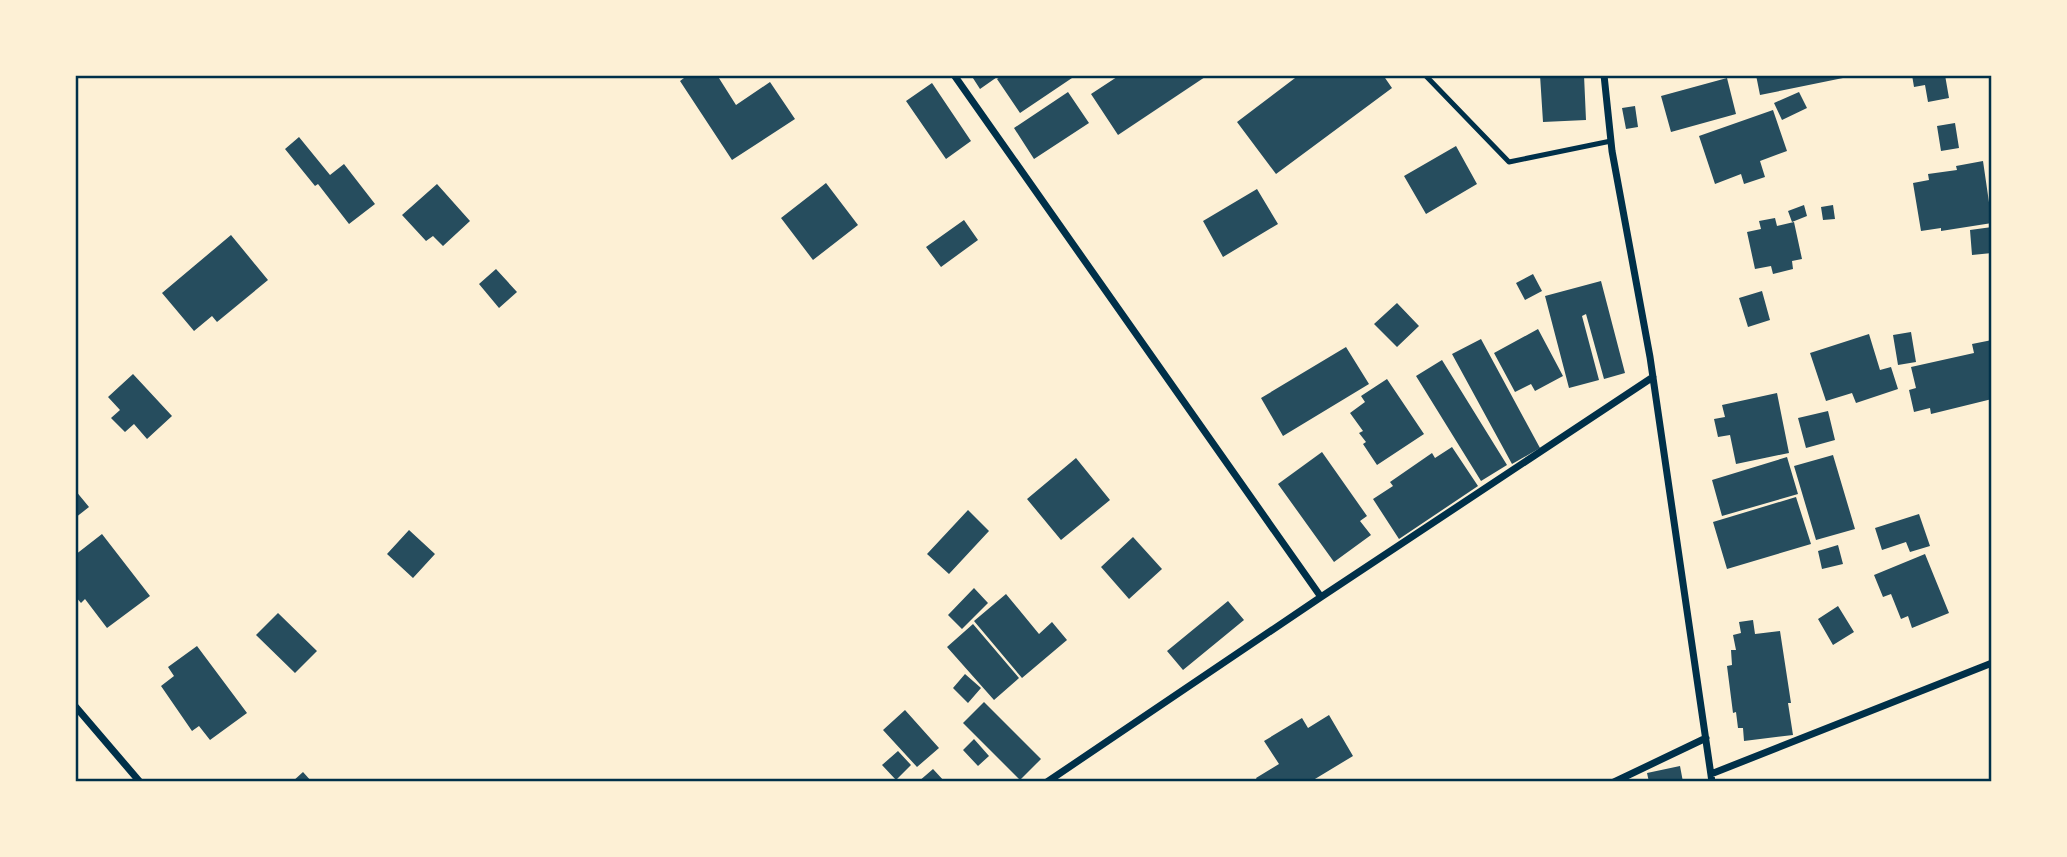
<svg xmlns="http://www.w3.org/2000/svg" width="2067" height="857" font-family="'Nunito Sans',sans-serif">
<rect width="100%" height="100%" fill="#fdf0d5"/>
<!-- building -->
<path fill="#264d5e" d="M688,75H717L736,105L770,82L795,119L732,160L680,81Z
M971,75H1000L980,89Z
M1003,75H1071L1072,78L1020,113L997,79Z
M1120,75H1208L1118,135L1091,94Z
M1299,75H1383L1392,88L1276,174L1237,122Z
M1540,75H1584L1586,120L1543,122Z
M1756,75H1842L1843,78L1760,95Z
M1912,75H1945L1949,98L1928,102L1925,85L1914,87Z
M1727,78L1736,114L1671,132L1661,96Z
M932,83L971,141L946,159L906,101Z
M1068,92L1089,123L1034,159L1014,128Z
M1799,92L1807,108L1782,120L1774,103Z
M1635,106L1638,127L1626,129L1622,108Z
M1773,110L1787,151L1760,161L1765,177L1744,184L1741,174L1715,184L1699,136Z
M1955,123L1959,148L1941,151L1937,126Z
M299,137L330,175L344,164L375,204L349,224L318,184L315,186L285,149Z
M1456,146L1477,184L1426,214L1404,176Z
M1983,161L1992,223L1941,231V228L1921,231L1913,183L1929,180L1928,174L1957,170L1956,166Z
M826,183L858,225L813,260L781,218Z
M437,184L470,221L443,246L433,236L426,241L402,215Z
M1257,189L1278,224L1223,257L1203,221Z
M1804,205L1807,216L1792,222L1788,211Z
M1833,205L1835,219L1823,220L1821,207Z
M1775,218L1777,226L1794,222L1802,259L1792,261L1793,269L1773,274L1771,266L1755,269L1747,232L1761,229L1759,221Z
M964,220L978,240L941,267L926,247Z
M1992,227V253L1972,255L1970,230Z
M231,235L268,280L217,322L212,316L194,331L162,293Z
M496,269L517,292L499,308L479,284Z
M1533,274L1542,291L1525,300L1516,283Z
M1601,281L1625,373L1604,379L1586,314L1582,316L1599,380L1569,388L1545,296Z
M1762,291L1770,320L1748,327L1739,298Z
M1397,303L1419,326L1397,347L1374,324Z
M1538,329L1563,376L1535,391L1531,384L1515,392L1494,353Z
M1911,332L1916,362L1898,365L1893,335Z
M1869,334L1880,370L1891,367L1898,389L1856,403L1852,393L1826,401L1810,353Z
M1481,339L1540,448L1512,464L1452,354Z
M1992,340V399L1931,414L1930,408L1914,412L1909,390L1916,388L1911,367L1974,353L1972,344Z
M1346,347L1369,384L1283,436L1261,398Z
M1442,360L1507,465L1481,481L1416,376Z
M133,374L172,416L147,439L134,424L125,432L111,418L120,410L108,397Z
M1387,379L1424,434L1377,465L1363,444L1366,442L1359,433L1363,431L1350,413L1365,402L1361,396Z
M1777,393L1789,453L1736,464L1730,435L1718,437L1714,419L1725,417L1722,405Z
M1828,411L1835,440L1806,448L1798,418Z
M1452,447L1478,486L1399,539L1373,499L1393,486L1390,482L1432,453L1435,458Z
M1322,452L1367,516L1360,521L1371,535L1334,562L1278,484Z
M1833,455L1855,529L1816,540L1794,466Z
M1787,457L1798,494L1722,516L1712,480Z
M1076,458L1110,500L1061,540L1027,499Z
M75,490L89,507L75,518Z
M1796,497L1811,544L1727,569L1713,522Z
M968,510L989,531L949,574L927,554Z
M1919,514L1930,546L1910,552L1906,542L1882,550L1875,528Z
M409,530L435,554L413,578L387,554Z
M102,534L150,596L107,628L85,599L81,603L75,596V555Z
M1133,537L1162,569L1129,599L1101,567Z
M1838,545L1843,564L1822,569L1818,551Z
M1925,554L1949,613L1912,628L1908,616L1901,619L1891,594L1883,597L1874,575Z
M974,588L988,603L962,629L948,615Z
M1006,594L1039,634L1052,622L1067,640L1022,678L974,621Z
M1228,601L1244,620L1183,670L1167,651Z
M1838,606L1854,632L1833,645L1818,619Z
M278,613L317,651L295,673L256,635Z
M1753,620L1755,634L1780,631L1791,703H1788L1793,735L1744,741L1743,728H1738L1736,712L1733,713L1727,666L1732,665L1731,650H1736L1733,635L1741,633L1739,622Z
M973,624L1019,678L994,700L947,647Z
M197,646L247,713L210,740L199,726L192,731L161,686L174,676L168,667Z
M965,674L981,688L968,703L953,688Z
M984,702L1041,759L1020,780L963,723Z
M905,710L939,748L917,767L883,730Z
M1329,715L1353,756L1310,782H1258L1256,778L1279,764L1264,741L1302,718L1308,728Z
M974,739L989,756L978,766L963,750Z
M898,751L911,765L896,780L882,765Z
M1680,766L1683,782H1649L1647,773Z
M933,769L945,782H918Z
M303,772L312,782H292Z"/>
<g fill="none" stroke-linecap="round" stroke-linejoin="round">
<!-- service -->
<path stroke="#003049" stroke-width="5" d="M1425,75L1509,162L1611,141"/>
<!-- minor -->
<path stroke="#003049" stroke-width="7" d="M954,75L1321,597
M1604,75L1612,151L1650,357L1712,782
M75,706L140,782
M1711,774L1992,663
M1047,782L1321,597L1653,377
M1614,782L1706,738"/>
</g>
<!-- border -->
<rect width="2067" height="857" fill="none" stroke="#fdf0d5" stroke-width="154"/>
<rect x="77" y="77" width="1913" height="703" fill="none" stroke="#003049" stroke-width="2.5"/>
</svg>
